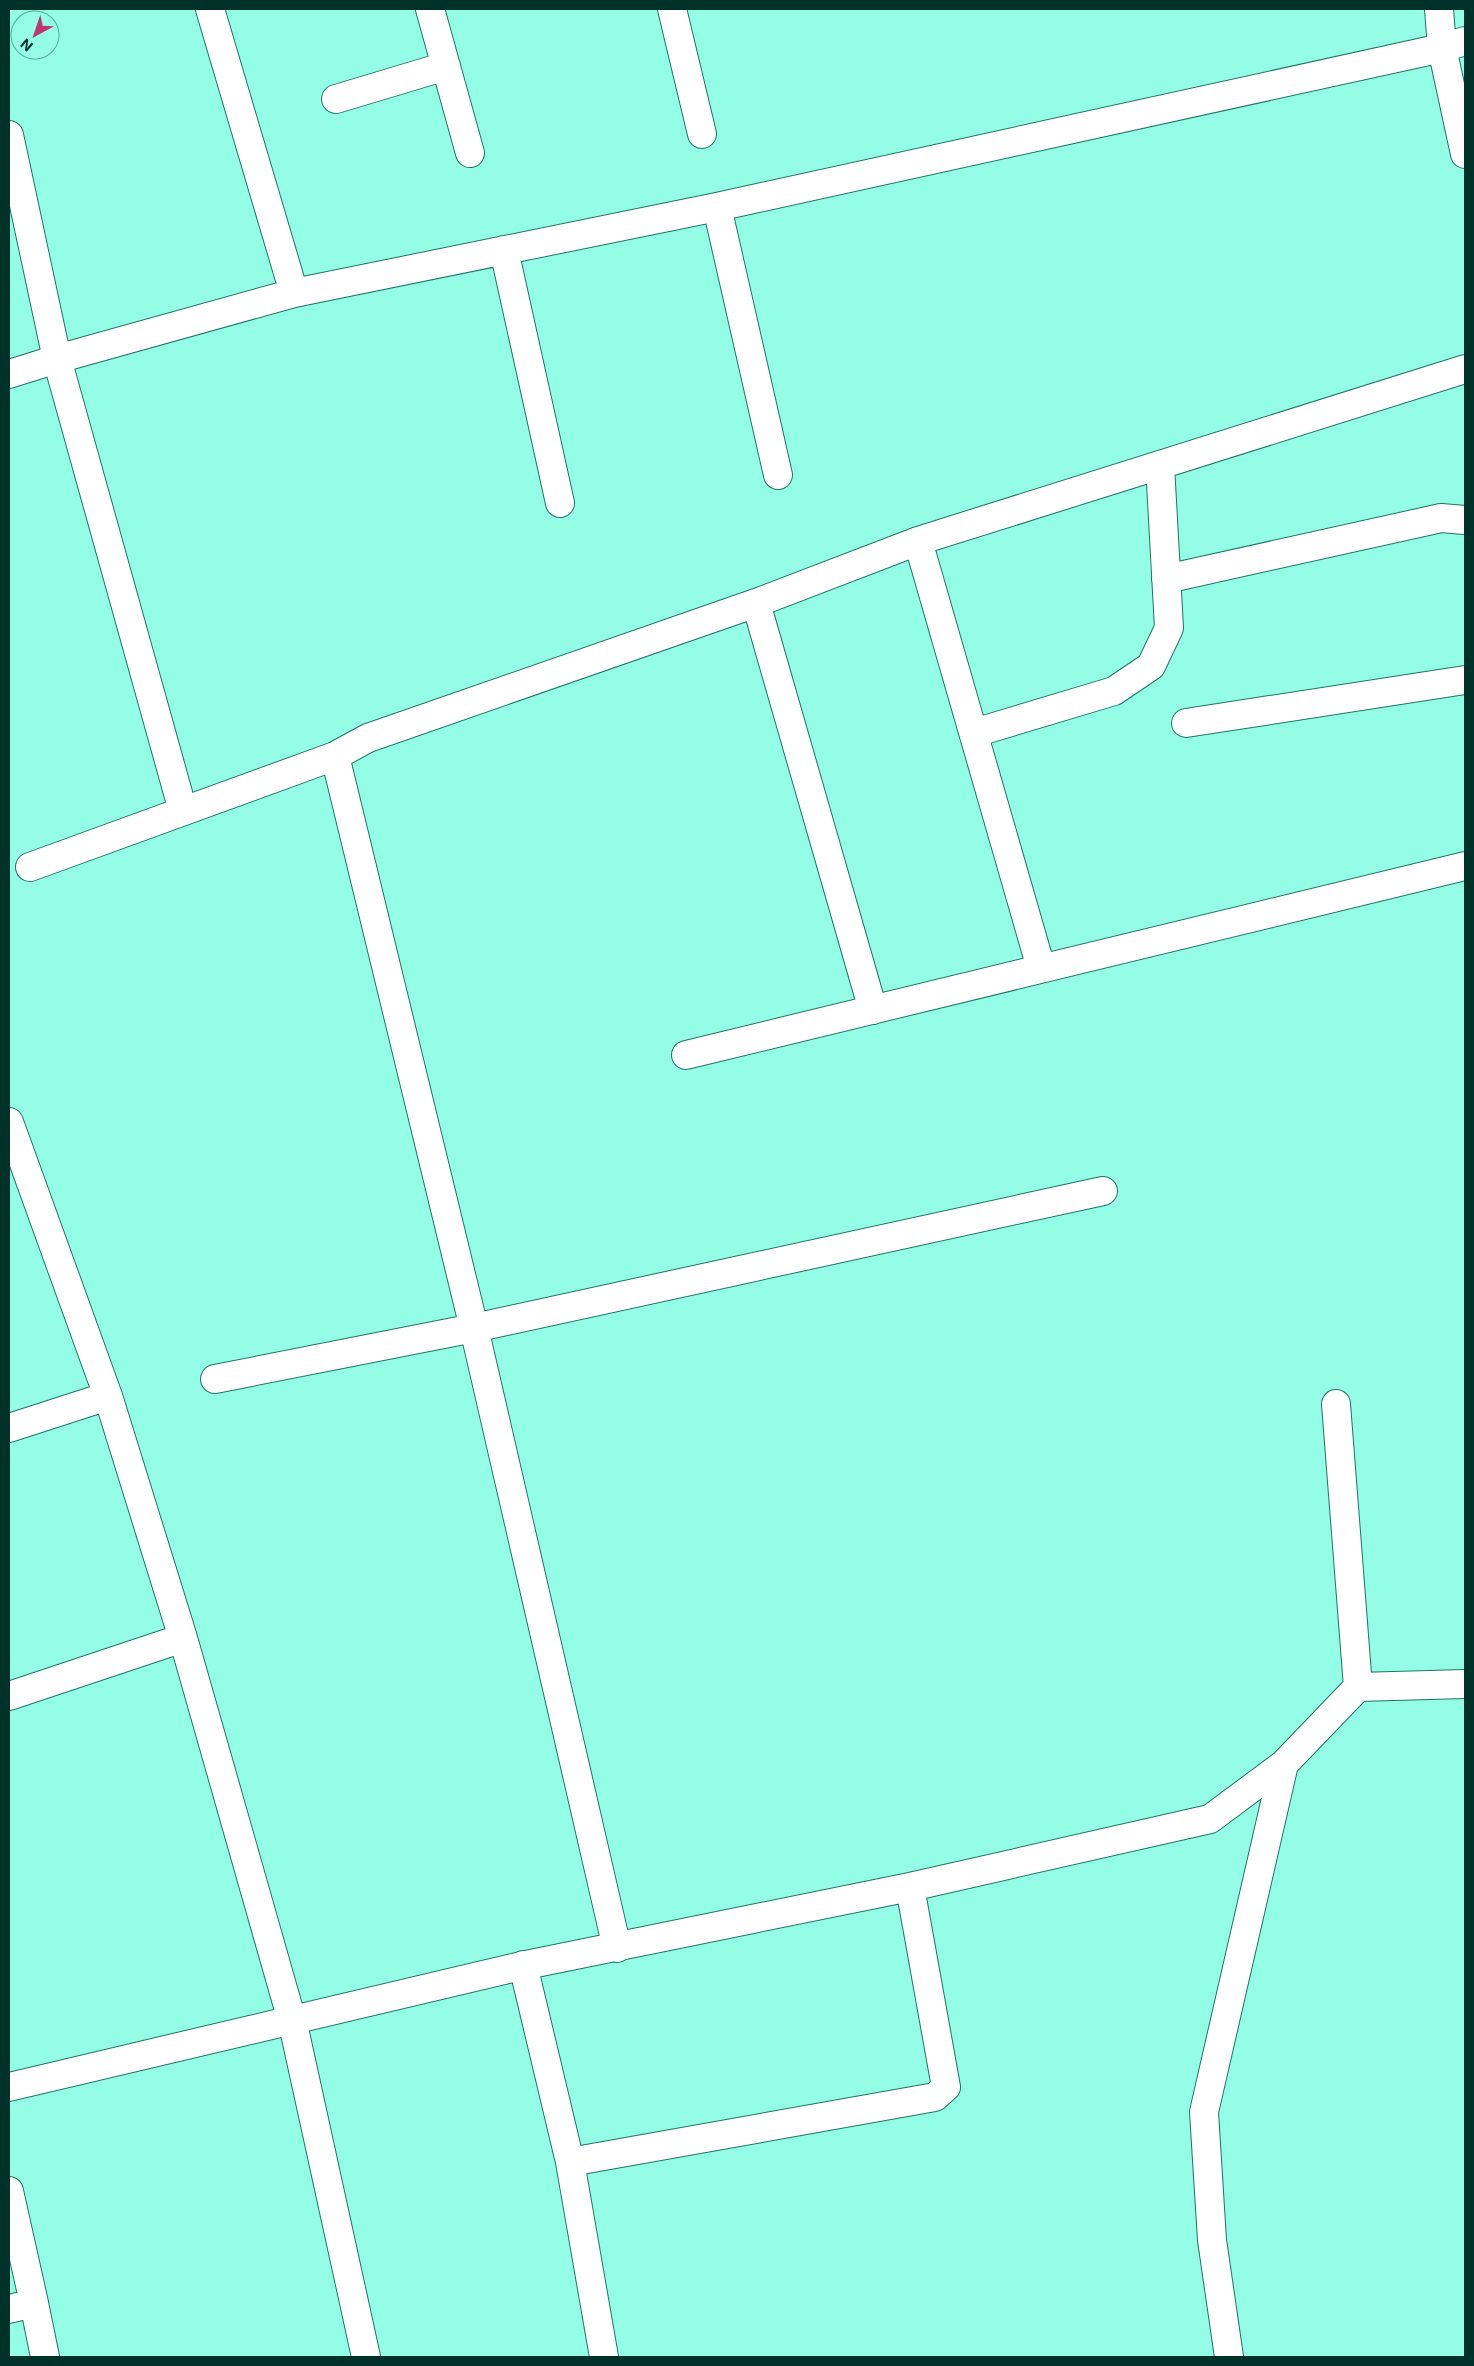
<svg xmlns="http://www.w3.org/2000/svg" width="1474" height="2366" font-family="Inter,sans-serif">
<rect width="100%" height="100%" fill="#93fde6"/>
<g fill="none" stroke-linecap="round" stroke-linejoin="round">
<!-- minor casing -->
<g stroke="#1e7566" stroke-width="30">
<path id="minor" d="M210,9L294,293
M430,9L470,153
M672,9L702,134
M1439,9L1442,48L1465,154
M336,99L446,66
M9,135L57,359L9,374
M717,207L778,475
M504,250L560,503
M918,541L1041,968
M1166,579L1441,518L1465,520
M756,603L873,1010
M1186,723L1465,680
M974,733L1114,691L1151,666L1169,628L1160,465
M183,811L57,359L294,293L717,207L1442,48L1465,41
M30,867L335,756
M686,1055L1465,866
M9,1122L108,1396L183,1638L293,2024L366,2357
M215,1379L474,1328L1103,1191
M1336,1404L1358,1687
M9,1428L108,1396
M9,1696L183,1638
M617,1948L474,1328L335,756L368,738L756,603L918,541L1465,369
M523,1965L570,2162L935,2097L946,2087L910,1887
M9,2087L521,1966L910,1887L1210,1819L1284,1764L1358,1687L1465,1684
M570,2162L604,2357
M9,2191L34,2303L9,2309
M34,2303L45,2357
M1229,2357L1212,2240L1204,2112L1284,1764"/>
</g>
<!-- minor -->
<use href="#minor" stroke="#fff" stroke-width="28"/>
</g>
<!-- border -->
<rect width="1474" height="2366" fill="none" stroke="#00322a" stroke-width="20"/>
<!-- north arrow -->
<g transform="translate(35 35) rotate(220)"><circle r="24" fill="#93fde6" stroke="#58ac9b"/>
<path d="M0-4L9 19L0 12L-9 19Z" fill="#be3570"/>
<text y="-8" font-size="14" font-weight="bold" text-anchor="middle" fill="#00322a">N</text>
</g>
</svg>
